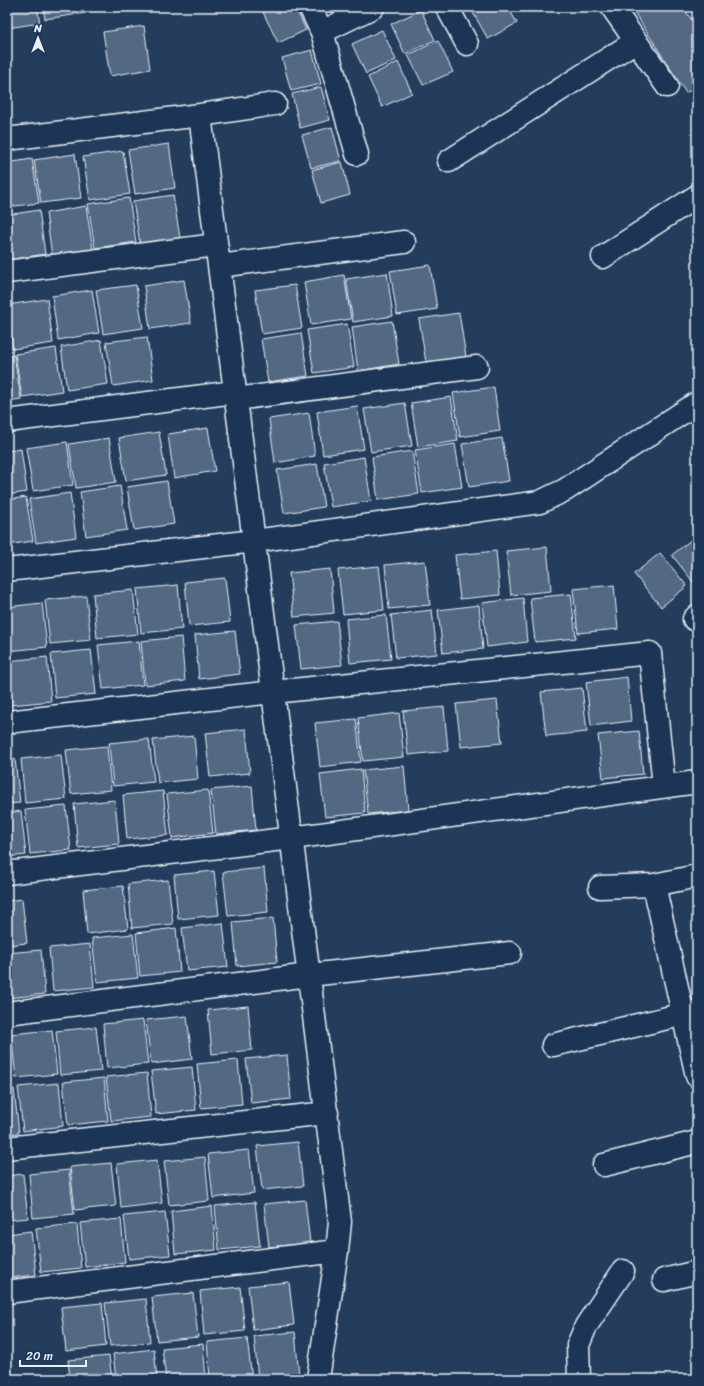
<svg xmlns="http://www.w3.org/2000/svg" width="704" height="1386" font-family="Sriracha,sans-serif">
<rect width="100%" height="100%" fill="#253d5d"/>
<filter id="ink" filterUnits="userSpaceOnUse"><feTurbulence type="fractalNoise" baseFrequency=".025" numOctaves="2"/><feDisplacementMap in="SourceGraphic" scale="8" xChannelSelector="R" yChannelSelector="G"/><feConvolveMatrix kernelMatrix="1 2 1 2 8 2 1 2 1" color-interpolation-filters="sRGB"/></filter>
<g filter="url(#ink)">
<!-- building -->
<path fill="#536782" stroke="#e8f1f8" d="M7,7H37L40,23L7,28Z
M43,7H85L86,13L45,19Z
M96,7H114L96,10Z
M257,7H266L259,10Z
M273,7H295L306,30L278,43L263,12Z
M330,7H345L333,13Z
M475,7H508L517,23L488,39L471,9Z
M631,7H683L697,28V86L686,93Z
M691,7H697V16Z
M421,10L435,40L405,54L391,24Z
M144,26L150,69L110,76L103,32Z
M382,30L396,60L366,74L352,44Z
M438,41L453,72L423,85L408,55Z
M312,50L321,84L291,91L282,58Z
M398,62L412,93L382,107L368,77Z
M321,87L330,120L300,128L292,94Z
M332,127L341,161L311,168L302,135Z
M169,144L175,188L135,194L128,150Z
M123,151L130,194L90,200L83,157Z
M75,154L81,198L41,203L34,160Z
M32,159L39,203L7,207V163Z
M342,162L350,195L321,203L312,170Z
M173,195L180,238L140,244L133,201Z
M129,198L136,242L95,248L88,204Z
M86,206L93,250L52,256L46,213Z
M39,210L45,254L7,260V215Z
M430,265L437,309L397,315L390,271Z
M387,273L393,316L353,322L346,279Z
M344,275L351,319L311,325L304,282Z
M184,280L191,323L150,329L144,286Z
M136,285L143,328L103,334L96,290Z
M295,285L302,328L262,334L255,290Z
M92,290L99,333L58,340L52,296Z
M47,299L53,343L13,349L7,305Z
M459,313L466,357L426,363L419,319Z
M392,321L399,364L358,371L352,327Z
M347,324L354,367L314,373L307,330Z
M7,333L10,349L7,350Z
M301,333L308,376L268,382L261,339Z
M147,337L153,380L113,386L106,342Z
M101,340L108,384L67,390L61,347Z
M56,348L62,391L22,397L15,354Z
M14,355L21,399L7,401V356Z
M494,387L500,431L460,437L453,393Z
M451,397L458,441L418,447L411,403Z
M405,403L412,446L371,452L364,409Z
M357,406L364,449L323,455L317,412Z
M309,413L315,456L275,463L269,419Z
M208,428L215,471L174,478L168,434Z
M159,432L166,475L126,481L119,438Z
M109,438L116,482L76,488L69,444Z
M502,438L509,481L469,487L462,444Z
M67,442L73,485L33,491L26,448Z
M455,444L462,487L422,493L415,450Z
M21,449L27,492L7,495V451Z
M412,451L419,494L378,500L372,457Z
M364,457L371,501L331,507L324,463Z
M317,464L324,507L284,513L277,470Z
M167,481L174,524L134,530L127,487Z
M120,486L127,530L86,536L80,492Z
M70,493L76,537L36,543L29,499Z
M26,497L33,541L7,545V500Z
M697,535V587L672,555Z
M547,547L551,591L511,595L506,551Z
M496,551L500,595L460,599L455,555Z
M660,553L687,586L661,607L634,574Z
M425,561L430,605L389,609L385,565Z
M379,566L384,610L343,614L338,570Z
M330,569L334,613L294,617L289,573Z
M225,578L230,622L189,626L185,582Z
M178,585L182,629L141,633L137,589Z
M614,585L618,629L578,633L573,589Z
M133,590L138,634L97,638L93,594Z
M571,594L576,638L535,642L530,598Z
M86,596L91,640L50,644L45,600Z
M523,598L527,642L487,647L482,603Z
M42,603L47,647L7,651V607Z
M479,605L483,649L443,653L438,610Z
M432,610L437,654L396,658L391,615Z
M386,615L391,659L350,663L346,619Z
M337,621L342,665L301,669L296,625Z
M235,631L240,674L199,679L195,635Z
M181,637L185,681L145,685L141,641Z
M139,641L143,685L103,689L98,645Z
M91,650L96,694L55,698L51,654Z
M47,657L51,701L11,705L7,661Z
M627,677L631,721L591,726L586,682Z
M582,688L587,732L546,736L541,692Z
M497,700L502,743L461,747L456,704Z
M444,707L448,751L408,755L403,711Z
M399,713L404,757L363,761L358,718Z
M356,719L361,762L320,767L315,723Z
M246,729L250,773L210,777L205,733Z
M639,731L643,774L603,778L598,735Z
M194,736L198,779L158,783L153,740Z
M149,739L154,782L113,786L109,743Z
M107,746L111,790L71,794L66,750Z
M61,755L66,799L25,803L21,759Z
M15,759L20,803L7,804V760Z
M404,766L408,810L368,814L363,770Z
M361,769L365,813L325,817L320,774Z
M252,786L256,830L216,834L211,790Z
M208,790L213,833L172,838L167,794Z
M163,791L168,835L127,839L123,795Z
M115,800L119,844L78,848L74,804Z
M66,806L71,850L30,854L25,810Z
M21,811L26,855L7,857V813Z
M264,868L268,912L228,916L223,872Z
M214,871L219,915L178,919L174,875Z
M168,880L173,924L132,928L128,884Z
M123,886L128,929L87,934L83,890Z
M22,899L27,943L7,945V901Z
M273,918L277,962L237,966L233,922Z
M223,923L228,967L187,971L182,928Z
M176,928L180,972L140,976L136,933Z
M133,934L138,978L97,982L92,938Z
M90,944L94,987L53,991L49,948Z
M41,950L45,994L7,998V953Z
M248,1006L252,1050L212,1054L208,1010Z
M187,1016L192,1059L151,1064L146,1020Z
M143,1020L148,1064L107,1068L103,1024Z
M96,1027L101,1071L60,1075L56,1031Z
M52,1030L57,1074L16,1078L11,1034Z
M7,1047L10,1079H7Z
M287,1055L291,1099L251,1103L246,1059Z
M238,1060L242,1104L201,1108L197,1064Z
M192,1067L196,1110L156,1114L151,1071Z
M147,1073L151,1117L111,1121L106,1077Z
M104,1078L108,1121L68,1125L63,1082Z
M59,1083L63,1126L23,1131L18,1087Z
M14,1089L19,1133L7,1134V1090Z
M298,1142L303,1186L262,1190L257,1146Z
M249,1150L254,1193L213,1198L208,1154Z
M205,1157L209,1201L169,1205L164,1161Z
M157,1160L162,1203L121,1208L117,1164Z
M111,1163L116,1206L75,1210L70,1167Z
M69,1170L74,1214L33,1218L29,1174Z
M23,1174L28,1218L7,1220V1176Z
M305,1200L310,1243L269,1247L264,1204Z
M255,1202L260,1246L219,1250L215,1206Z
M212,1206L216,1250L175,1254L171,1211Z
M165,1212L170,1255L129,1259L124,1216Z
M121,1219L125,1262L85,1267L80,1223Z
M77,1224L81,1268L41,1272L36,1228Z
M31,1231L36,1275L7,1278V1234Z
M289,1282L294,1325L253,1330L248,1286Z
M240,1287L245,1331L204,1335L200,1291Z
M193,1293L198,1337L157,1341L152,1297Z
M146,1299L150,1342L110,1346L105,1303Z
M102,1303L106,1346L66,1351L61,1307Z
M295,1332L299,1376L258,1379L254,1336Z
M247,1338L252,1379H210L207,1342Z
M203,1344L206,1379H166L162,1348Z
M154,1349L157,1379H116L113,1354Z
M109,1356L112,1379H70L68,1360Z"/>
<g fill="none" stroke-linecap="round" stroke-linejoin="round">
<!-- minor casing -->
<g stroke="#e8f1f8" stroke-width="25">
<path id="minor" d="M310,7L322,32L357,154
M447,7L467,44
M612,7L667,86
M322,32L373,7
M200,115L340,1222L337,1251L318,1379
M7,139L200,115L275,104
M449,161L636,41
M603,257L697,196
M219,266L404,242
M7,272L216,245
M236,399L477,367
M7,421L235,392
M7,570L254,541L540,502L565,490L697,403
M694,619L697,616
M7,722L273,692L650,653L664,786
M7,873L292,838L697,782
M654,885L697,1076
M600,887L654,885L697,876
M7,1013L309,975L510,953
M553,1045L697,1011
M7,1148L327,1113
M604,1165L697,1142
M664,1280L697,1272
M7,1292L337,1251
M579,1379L578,1345L586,1326L623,1271"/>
</g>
<!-- minor -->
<use href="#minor" stroke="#1d3557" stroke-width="22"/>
</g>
</g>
<!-- margin -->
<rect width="704" height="1386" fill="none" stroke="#1d3557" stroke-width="24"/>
<rect x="12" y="12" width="680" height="1362" fill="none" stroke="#e8f1f8" stroke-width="1.5" filter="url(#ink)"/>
<!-- north arrow -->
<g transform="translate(38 38)" stroke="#1d3557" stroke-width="3" paint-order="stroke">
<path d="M0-3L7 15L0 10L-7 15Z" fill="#e8f1f8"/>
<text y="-6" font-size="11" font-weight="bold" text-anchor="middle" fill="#e8f1f8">N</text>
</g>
<!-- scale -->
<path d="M20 1360v6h66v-6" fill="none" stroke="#e8f1f8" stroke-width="2"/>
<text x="26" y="1360" font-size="12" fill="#e8f1f8" stroke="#1d3557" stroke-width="3" paint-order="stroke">20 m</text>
</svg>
